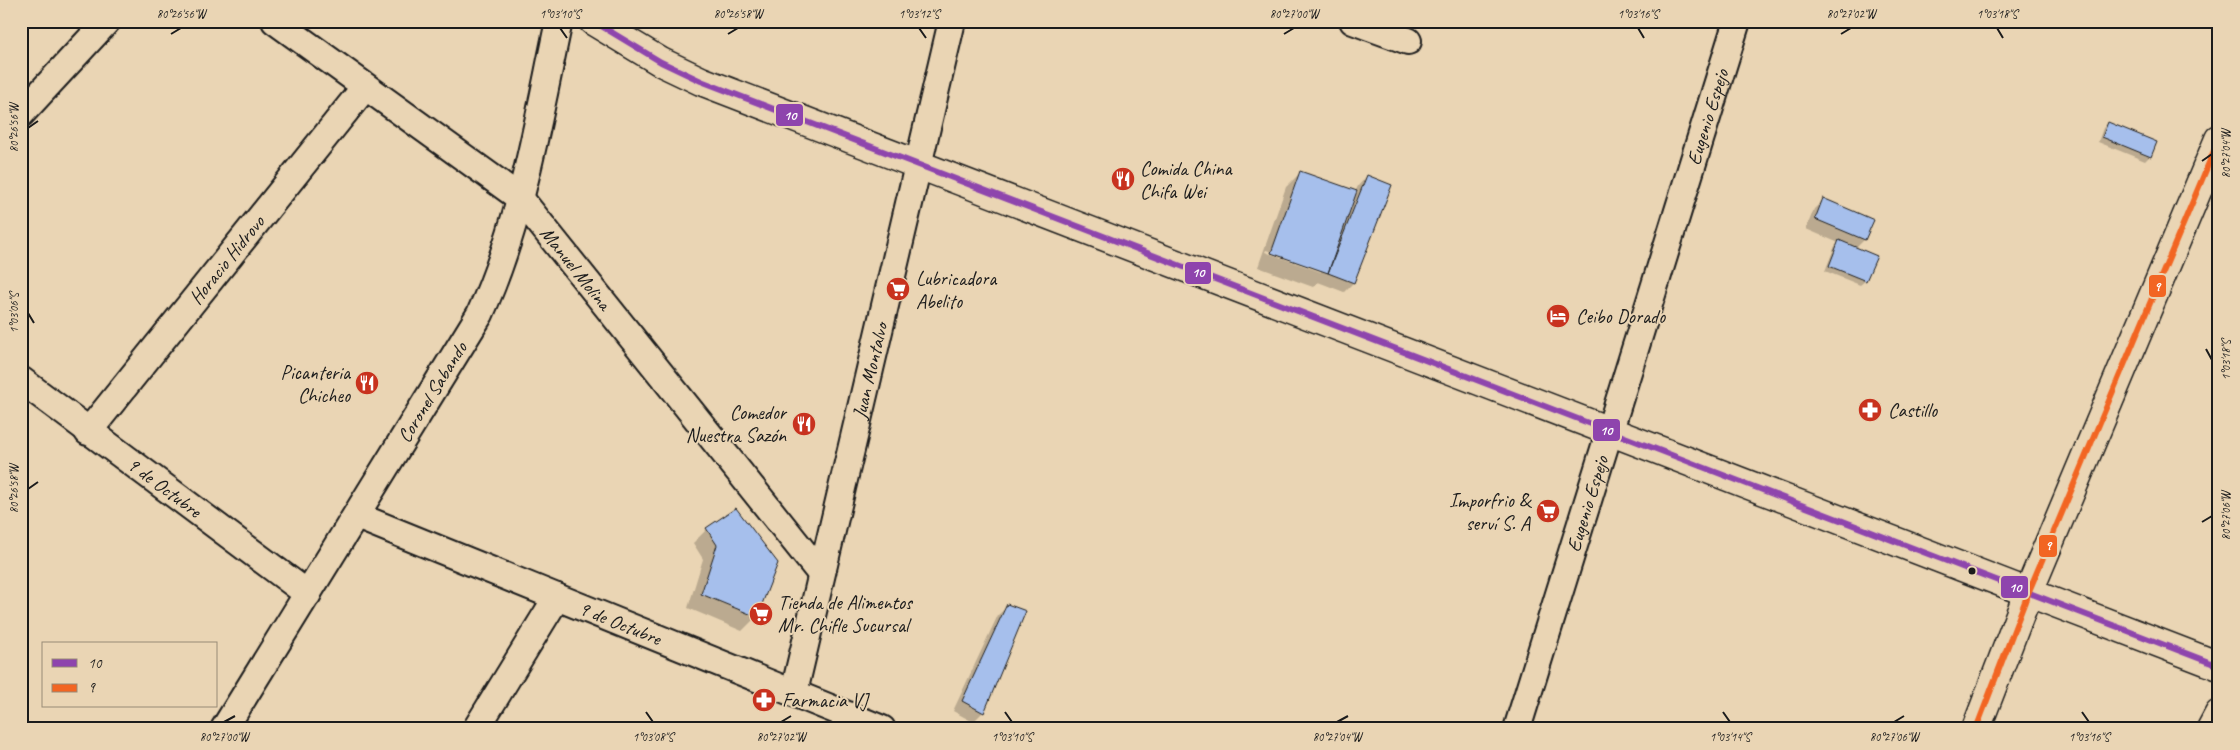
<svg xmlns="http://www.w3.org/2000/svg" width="2240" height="750" font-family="Caveat,sans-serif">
<rect width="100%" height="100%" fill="#ead5b4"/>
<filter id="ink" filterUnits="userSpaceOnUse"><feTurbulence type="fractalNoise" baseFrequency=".02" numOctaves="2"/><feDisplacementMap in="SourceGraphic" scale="10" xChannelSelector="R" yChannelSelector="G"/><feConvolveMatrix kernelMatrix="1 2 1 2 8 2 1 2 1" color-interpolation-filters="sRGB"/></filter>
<g filter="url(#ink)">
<!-- shadow -->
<path fill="#0003" fill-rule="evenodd" d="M2108,123L2155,143L2150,156L2145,161L2098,142L2103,128Z
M1300,173L1355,192L1358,186L1367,176L1353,283L1344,292L1318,282L1313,287L1258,267L1286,187ZM1266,250L1321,270V272L1265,252Z
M1823,200L1864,240L1856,248L1875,256L1865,281L1860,285L1825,271L1835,246L1839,243L1806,229L1814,209Z
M707,529L776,563L756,617L742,631L688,608L703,559L693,543Z
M1008,606L983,712L973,722L953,711L998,615Z"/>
<!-- building -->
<path fill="#a6bfec" stroke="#1c1c1c" d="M2108,122L2157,142L2151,157L2102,137Z
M1300,171L1357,191L1328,273L1271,253Z
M1367,175L1392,185L1354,283L1328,273Z
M1823,198L1874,220L1865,240L1815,219Z
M1839,240L1877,256L1866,281L1829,266Z
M736,508L778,563L757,617L701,594L717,545L706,528Z
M1007,604L1026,611L984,713L962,701Z"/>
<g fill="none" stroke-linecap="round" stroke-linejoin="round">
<!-- minor casing -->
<g stroke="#1c1c1c" stroke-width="30">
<g id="minor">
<path id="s1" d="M275,21L520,198L821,574"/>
<path d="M1353,21L1408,41"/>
<path d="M21,114L107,21"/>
<path id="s2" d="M21,380L308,594"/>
<path id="s3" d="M88,432L365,87"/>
<path id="s4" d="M357,516L882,729"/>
<path id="s5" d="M794,692L952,21"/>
<path id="s6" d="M224,729L480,314C522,222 538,119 559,21"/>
<path d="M476,729L557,597"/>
<path id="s7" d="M1517,729L1737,21"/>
</g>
</g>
<!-- tertiary casing -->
<g stroke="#1c1c1c" stroke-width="31">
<path id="tertiary" d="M2029,591L2219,139"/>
</g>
<!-- primary casing -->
<g stroke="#1c1c1c" stroke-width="31">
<path id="primary" d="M1976,729L2029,591
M2211,729L2219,714"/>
</g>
<!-- trunk casing -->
<g stroke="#1c1c1c" stroke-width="31">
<path id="trunk" d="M593,21L661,62L701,81L2219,666"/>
</g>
<!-- minor -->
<use href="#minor" stroke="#ead5b4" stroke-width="26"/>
<!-- tertiary -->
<use href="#tertiary" stroke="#ead5b4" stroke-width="28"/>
<!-- primary -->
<use href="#primary" stroke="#ead5b4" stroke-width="28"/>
<!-- trunk -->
<use href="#trunk" stroke="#ead5b4" stroke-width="28"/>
<!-- bus-1 casing -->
<g stroke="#ead5b4" stroke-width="10">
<path id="bus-1" d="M593,21L661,62L701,81L2219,666"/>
</g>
<!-- bus-2 casing -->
<g stroke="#ead5b4" stroke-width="10">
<path id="bus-2" d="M1976,729L2029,591L2219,139"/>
</g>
<!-- bus-1 -->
<use href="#bus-1" stroke="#8e44ad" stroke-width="6"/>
<!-- bus-2 -->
<use href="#bus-2" stroke="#f26522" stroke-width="6"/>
</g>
</g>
<!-- ticks -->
<path fill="none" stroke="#1c1c1c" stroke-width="2" d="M560,28L567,38M919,28L926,38M1638,28L1644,38M1997,28L2003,38M171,34L181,28M728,34L738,28M1284,34L1294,28M1841,34L1851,28M28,128L38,121M2202,161L2212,154M28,313L34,323M2206,349L2212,360M28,489L38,482M2202,522L2212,516M646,712L653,722M1005,712L1012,722M1723,712L1730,722M2082,712L2089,722M224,722L235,716M781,722L791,716M1337,722L1348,716M1894,722L1904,716"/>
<!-- icons -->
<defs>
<g id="restaurant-disc" transform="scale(1.25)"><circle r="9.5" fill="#c8321e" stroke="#ead5b4"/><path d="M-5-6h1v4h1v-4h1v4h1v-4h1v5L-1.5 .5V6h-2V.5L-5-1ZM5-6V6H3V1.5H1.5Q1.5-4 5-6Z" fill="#fff"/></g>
<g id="supermarket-disc" transform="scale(1.25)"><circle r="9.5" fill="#c8321e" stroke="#ead5b4"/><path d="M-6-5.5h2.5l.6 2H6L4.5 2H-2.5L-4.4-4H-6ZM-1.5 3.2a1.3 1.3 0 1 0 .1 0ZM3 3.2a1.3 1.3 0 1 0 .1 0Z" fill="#fff"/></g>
<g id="hotel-disc" transform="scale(1.25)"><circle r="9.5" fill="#c8321e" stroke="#ead5b4"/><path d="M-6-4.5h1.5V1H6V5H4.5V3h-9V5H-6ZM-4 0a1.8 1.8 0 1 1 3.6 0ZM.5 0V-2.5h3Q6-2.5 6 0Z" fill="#fff"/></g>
<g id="pharmacy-disc" transform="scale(1.25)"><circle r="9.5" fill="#c8321e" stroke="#ead5b4"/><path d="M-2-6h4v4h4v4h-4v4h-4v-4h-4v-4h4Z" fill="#fff"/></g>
</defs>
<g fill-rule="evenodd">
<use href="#restaurant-disc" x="1123" y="179"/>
<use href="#supermarket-disc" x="898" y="289"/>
<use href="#hotel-disc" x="1558" y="316"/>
<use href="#restaurant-disc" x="367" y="383"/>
<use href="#pharmacy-disc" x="1870" y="410"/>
<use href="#restaurant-disc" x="804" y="424"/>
<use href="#supermarket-disc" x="1548" y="511"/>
<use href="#supermarket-disc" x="761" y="614"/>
<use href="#pharmacy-disc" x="764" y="700"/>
</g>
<!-- markers -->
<circle fill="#1c1c1c" stroke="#ead5b4" stroke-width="2" cx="1972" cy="571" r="4.5"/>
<g text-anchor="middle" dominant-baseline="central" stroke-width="4" stroke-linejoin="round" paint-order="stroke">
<!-- street labels -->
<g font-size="20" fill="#1c1c1c" stroke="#ead5b4">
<text stroke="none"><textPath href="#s7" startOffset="641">Eugenio Espejo</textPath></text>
<text stroke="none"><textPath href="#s3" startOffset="221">Horacio Hidrovo</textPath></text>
<text stroke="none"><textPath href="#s1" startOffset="392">Manuel Molina</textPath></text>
<text stroke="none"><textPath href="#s5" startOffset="330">Juan Montalvo</textPath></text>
<text stroke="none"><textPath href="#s6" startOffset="396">Coronel Sabando</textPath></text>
<text stroke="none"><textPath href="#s2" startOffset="179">9 de Octubre</textPath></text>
<text stroke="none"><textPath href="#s7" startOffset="236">Eugenio Espejo</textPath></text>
<text stroke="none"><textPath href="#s4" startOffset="284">9 de Octubre</textPath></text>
</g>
<!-- poi labels -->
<g font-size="20" fill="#1c1c1c" stroke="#ead5b4" text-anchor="start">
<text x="1140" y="168">Comida China<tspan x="1140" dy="23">Chifa Wei</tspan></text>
<text x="916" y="278">Lubricadora<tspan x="916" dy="23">Abelito</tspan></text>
<text x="1576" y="316">Ceibo Dorado</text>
<text x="350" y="372" text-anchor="end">Picanteria<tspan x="350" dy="23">Chicheo</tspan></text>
<text x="1888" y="410">Castillo</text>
<text x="786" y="412" text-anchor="end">Comedor<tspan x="786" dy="23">Nuestra Sazón</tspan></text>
<text x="1530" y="500" text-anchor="end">Imporfrio &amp;<tspan x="1530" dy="23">serví S. A</tspan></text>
<text x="778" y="602">Tienda de Alimentos<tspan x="778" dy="23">Mr. Chifle Sucursal</tspan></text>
<text x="782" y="700">Farmacia VJ</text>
</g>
</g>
<g stroke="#ead5b4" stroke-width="2">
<rect x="775" y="103" width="29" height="24" rx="5" fill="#8e44ad"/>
<rect x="1184" y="261" width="28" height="24" rx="5" fill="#8e44ad"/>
<rect x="2148" y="274" width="19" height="24" rx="5" fill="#f26522"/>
<rect x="1592" y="418" width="29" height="24" rx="5" fill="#8e44ad"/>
<rect x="2038" y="534" width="20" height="24" rx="5" fill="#f26522"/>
<rect x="2000" y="575" width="29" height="24" rx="5" fill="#8e44ad"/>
</g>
<g font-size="14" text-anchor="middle" font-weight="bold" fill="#fff">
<text x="790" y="120">10</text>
<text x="1198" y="277">10</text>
<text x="2157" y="291">9</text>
<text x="1606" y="435">10</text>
<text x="2048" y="550">9</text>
<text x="2015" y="592">10</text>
</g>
<!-- margin -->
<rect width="2240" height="750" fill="none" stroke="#ead5b4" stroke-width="55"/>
<!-- legend -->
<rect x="42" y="642" width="175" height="65" fill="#ead5b4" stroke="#988b77"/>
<rect x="52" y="659" width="25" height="8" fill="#8e44ad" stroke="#988b77"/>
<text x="88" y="668" font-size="15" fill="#1c1c1c">10</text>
<rect x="52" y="684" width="25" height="8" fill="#f26522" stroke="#988b77"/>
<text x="88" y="692" font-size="15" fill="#1c1c1c">9</text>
<rect x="28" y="28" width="2184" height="694" fill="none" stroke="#1c1c1c" stroke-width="2"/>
<g font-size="12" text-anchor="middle" fill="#1c1c1c">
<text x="181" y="18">80°26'56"W</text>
<text x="560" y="18">1°03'10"S</text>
<text x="738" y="18">80°26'58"W</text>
<text x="919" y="18">1°03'12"S</text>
<text x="1294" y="18">80°27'00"W</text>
<text x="1638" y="18">1°03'16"S</text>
<text x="1851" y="18">80°27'02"W</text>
<text x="1997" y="18">1°03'18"S</text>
<text transform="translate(14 128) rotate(-90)" y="4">80°26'56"W</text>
<text transform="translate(2226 154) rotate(-90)" y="4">80°27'04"W</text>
<text transform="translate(14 313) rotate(-90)" y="4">1°03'06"S</text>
<text transform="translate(2226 360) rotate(-90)" y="4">1°03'18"S</text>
<text transform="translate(14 489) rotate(-90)" y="4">80°26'58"W</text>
<text transform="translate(2226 516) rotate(-90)" y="4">80°27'06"W</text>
<text x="224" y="741">80°27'00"W</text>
<text x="653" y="741">1°03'08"S</text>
<text x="781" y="741">80°27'02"W</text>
<text x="1012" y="741">1°03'10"S</text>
<text x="1337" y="741">80°27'04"W</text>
<text x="1730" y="741">1°03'14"S</text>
<text x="1894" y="741">80°27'06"W</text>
<text x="2089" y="741">1°03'16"S</text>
</g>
</svg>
